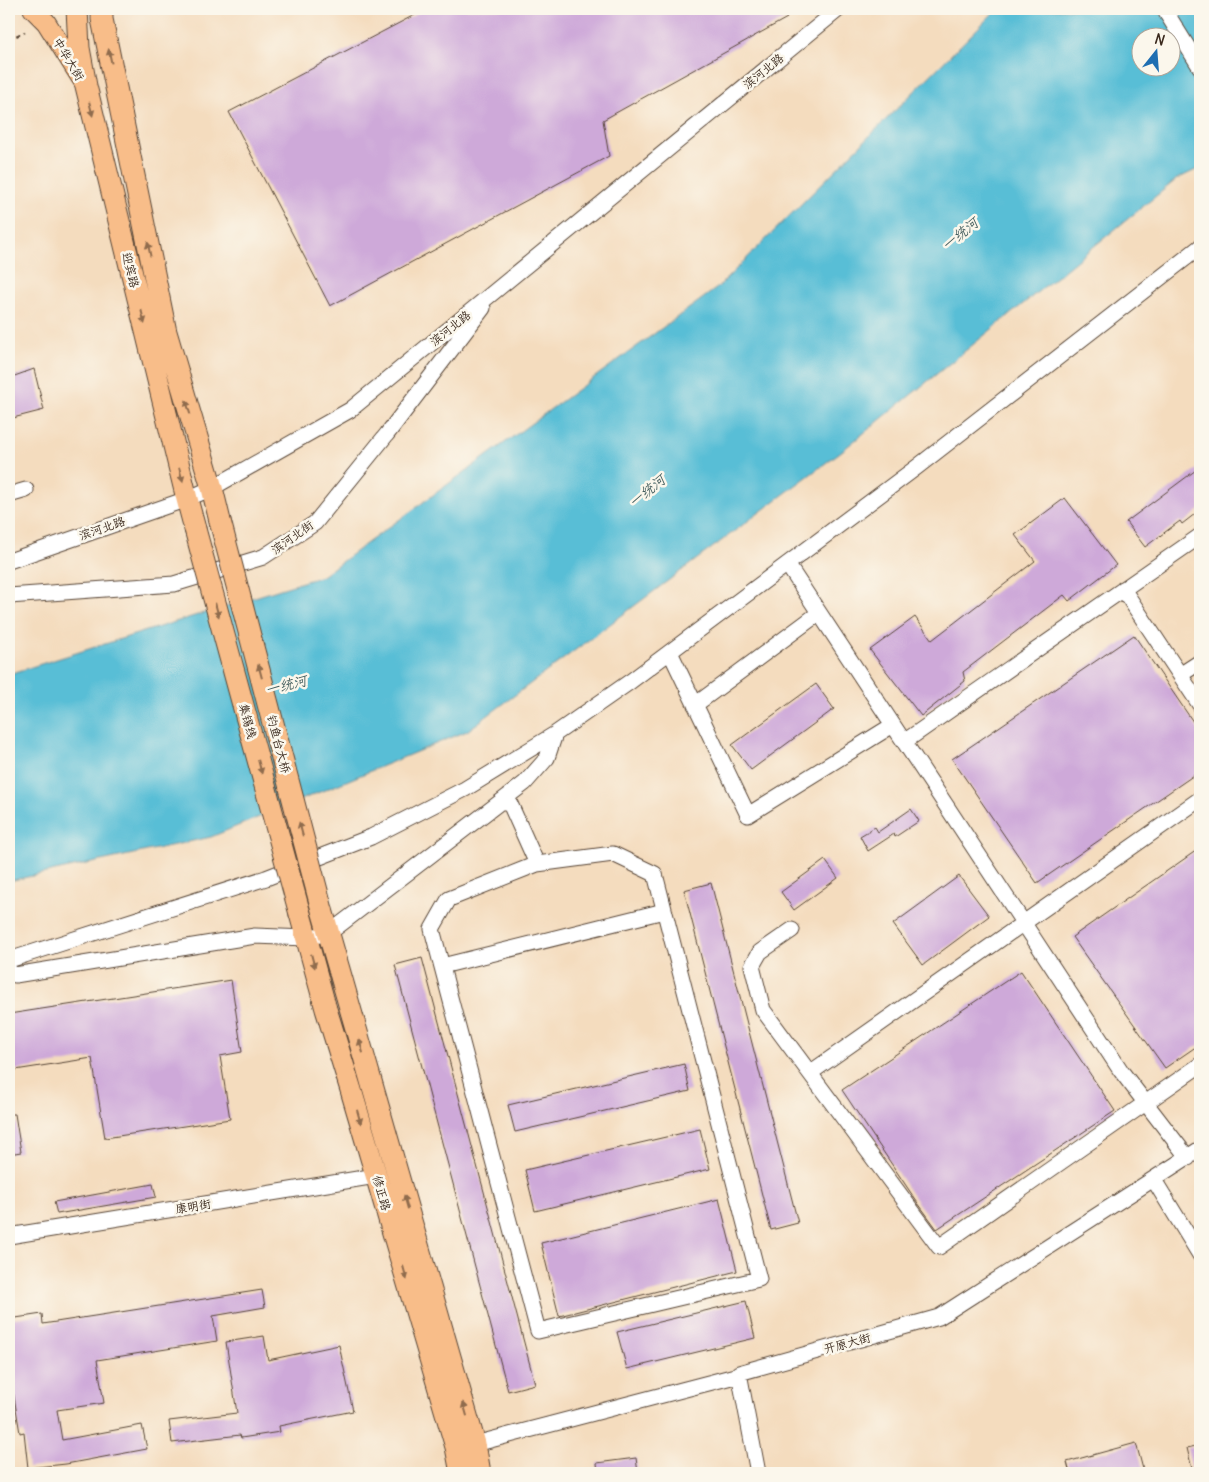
<svg xmlns="http://www.w3.org/2000/svg" width="1209" height="1482" font-family="Delius,'LXGW WenKai TC',sans-serif">
<rect width="100%" height="100%" fill="#fbf7ec"/>
<filter id="ink" filterUnits="userSpaceOnUse"><feTurbulence type="fractalNoise" baseFrequency=".02" numOctaves="2"/><feDisplacementMap in="SourceGraphic" scale="10" xChannelSelector="R" yChannelSelector="G"/><feConvolveMatrix kernelMatrix="1 2 1 2 8 2 1 2 1" color-interpolation-filters="sRGB"/></filter>
<filter id="wash" filterUnits="userSpaceOnUse"><feTurbulence type="fractalNoise" baseFrequency=".0096" numOctaves="4" result="noise"/><feDisplacementMap in="SourceGraphic" scale="20" xChannelSelector="R" yChannelSelector="G"/><feGaussianBlur stdDeviation="1.12" result="paint"/><feColorMatrix in="noise" values="0 0 0 0 0 0 0 0 0 0 0 0 0 0 0 0 0 1.4 0 .05"/><feComposite in="paint" operator="in"/></filter>
<g filter="url(#wash)">
<rect width="100%" height="100%" fill="#f4dcbe"/>
<!-- water -->
<path fill="#58bed6" stroke="#4a747a" fill-rule="evenodd" d="M1001,9H1200V168L1177,179L843,450L467,731L211,837L9,881V674L322,576L717,288L995,11ZM1142,38H1172V68H1142Z"/>
<g id="blocks">
<!-- building -->
<path fill="#cea9d9" d="M426,9H781L787,18L603,120L609,156L330,306L229,112Z
M34,369L44,410L9,419V378Z
M1200,467V510L1182,524L1180,521L1145,547L1126,522Z
M1065,498L1116,565L1069,601L1064,595L963,672L965,681L921,716L870,650L915,617L932,640L1035,561L1015,535Z
M1134,635L1200,732V771L1037,883L952,759Z
M816,684L834,709L751,770L732,745Z
M911,809L919,821L895,837L894,834L868,851L860,836L875,827L878,832Z
M1200,848V1044L1165,1068L1072,937Z
M825,860L838,878L794,910L781,892Z
M959,876L989,916L923,965L893,924Z
M711,883L798,1223L771,1230L684,890Z
M422,958L535,1384L508,1391L395,965Z
M1021,971L1115,1111L937,1229L915,1199L842,1090Z
M231,980L242,1052L220,1056L230,1119L105,1138L92,1058L9,1071V1014Z
M684,1064L690,1091L515,1132L508,1105Z
M9,1114H15L21,1152L9,1154Z
M700,1129L710,1169L535,1211L525,1170Z
M153,1184L156,1197L57,1214L54,1202Z
M719,1199L737,1271L559,1316L541,1243Z
M262,1290L265,1307L213,1316L217,1341L97,1360L104,1403L57,1410L62,1440L142,1425L147,1449L66,1464L28,1468L24,1432L20,1433L9,1366V1319L42,1314L43,1324Z
M746,1301L755,1338L627,1369L617,1332Z
M264,1336L268,1360L339,1345L353,1411L279,1426L280,1432L241,1438L240,1435L172,1443L169,1421L237,1413L226,1342Z
M1136,1443L1144,1473H1070L1067,1462Z
M1200,1445V1473H1193L1187,1448Z
M636,1458L638,1473H598L597,1463Z"/>
</g>
</g>
<g filter="url(#ink)">
<use href="#blocks" fill-opacity="0" stroke="#574536" stroke-width="1"/>
<g fill="none" stroke-linecap="round" stroke-linejoin="round">
<!-- minor casing -->
<g stroke="#574536" stroke-width="17">
<path id="minor" d="M1164,9L1200,67
M9,495L26,490
M9,561L187,499L212,488L350,410L839,9
M787,564L1121,1071L1188,1158
M1123,589L1200,705
M9,596L174,584L263,557L315,523L387,434L483,308
M670,652L748,815L893,725
M1180,675L1200,662
M695,705L819,613
M904,742L1200,536
M507,797L537,864L449,899L432,929L538,1331L759,1279L655,874L613,854L537,864
M792,930L760,952L752,966L763,1010L939,1247L1200,1065
M9,960L266,878L371,837L465,789L555,734
M442,966L664,911
M9,972L15,975L255,936L306,938L329,933L525,783L547,758L555,734L631,681L917,467L1200,247
M810,1073L1200,799
M1154,1180L1200,1255
M9,1236L376,1176
M739,1373L758,1473
M465,1446L475,1444L739,1375V1373L939,1317L1200,1149"/>
</g>
<!-- major casing -->
<g stroke="#574536" stroke-width="21">
<path id="major" d="M33,9L46,22L83,81"/>
</g>
<!-- highway casing -->
<g stroke="#574536" stroke-width="23">
<path id="highway" d="M77,9L79,48L86,86L187,499L195,529
M102,9V19L166,332L212,488L220,521
M322,910L475,1444L480,1473
M300,914L326,1009L351,1090L456,1447L461,1473"/>
</g>
<!-- path -->
<path stroke="#574536" stroke-width="2.5" stroke-dasharray="4 4" stroke-linecap="butt" d="M9,39L25,32"/>
<!-- minor -->
<use href="#minor" stroke="#fff" stroke-width="15"/>
<!-- major -->
<use href="#major" stroke="#f8bd89" stroke-width="19"/>
<!-- highway -->
<use href="#highway" stroke="#f8bd89" stroke-width="21"/>
<!-- highway-bridge casing -->
<g stroke="#574536" stroke-width="23" stroke-linecap="butt">
<path id="highway-bridge" d="M220,521L322,910
M195,529L300,914"/>
</g>
<!-- highway-bridge -->
<use href="#highway-bridge" stroke="#f8bd89" stroke-width="21"/>
</g>
<!-- one-way arrows -->
<defs><path id="oneway-solid" d="M-6-.8H1V-3.2L6.5 0L1 3.2V.8H-6Z" transform="scale(1.25)"/></defs>
<g fill="#906c4e">
<use href="#oneway-solid" transform="translate(110 56) rotate(-102)"/>
<use href="#oneway-solid" transform="translate(91 109) rotate(76)"/>
<use href="#oneway-solid" transform="translate(149 249) rotate(-102)"/>
<use href="#oneway-solid" transform="translate(143 317) rotate(76)"/>
<use href="#oneway-solid" transform="translate(188 407) rotate(-107)"/>
<use href="#oneway-solid" transform="translate(181 475) rotate(76)"/>
<use href="#oneway-solid" transform="translate(217 610) rotate(75)"/>
<use href="#oneway-solid" transform="translate(260 671) rotate(-105)"/>
<use href="#oneway-solid" transform="translate(260 767) rotate(75)"/>
<use href="#oneway-solid" transform="translate(301 829) rotate(-105)"/>
<use href="#oneway-solid" transform="translate(313 961) rotate(75)"/>
<use href="#oneway-solid" transform="translate(361 1046) rotate(-106)"/>
<use href="#oneway-solid" transform="translate(359 1117) rotate(74)"/>
<use href="#oneway-solid" transform="translate(406 1202) rotate(-106)"/>
<use href="#oneway-solid" transform="translate(405 1273) rotate(74)"/>
<use href="#oneway-solid" transform="translate(465 1409) rotate(-106)"/>
</g>
</g>
<g text-anchor="middle" dominant-baseline="central" stroke-width="5" stroke-linejoin="round" paint-order="stroke">
<!-- street labels -->
<g font-size="12" fill="#3b2a1e" stroke="#fbf7ec">
<text transform="translate(69 59) rotate(59)">中华大街</text>
<text transform="translate(763 71) rotate(-39)">滨河北路</text>
<text transform="translate(131 270) rotate(76)">迎宾路</text>
<text transform="translate(450 328) rotate(-39)">滨河北路</text>
<text transform="translate(102 528) rotate(-19)">滨河北路</text>
<text transform="translate(292 537) rotate(-35)">滨河北街</text>
<text transform="translate(248 721) rotate(75)">集锡线</text>
<text transform="translate(279 744) rotate(75)">钓鱼台大桥</text>
<text transform="translate(382 1193) rotate(74)">修正路</text>
<text transform="translate(193 1206) rotate(-9)">康明街</text>
<text transform="translate(847 1343) rotate(-15)">开原大街</text>
</g>
<!-- water labels -->
<g font-size="14" font-style="italic" fill="#455e5e" stroke="#fbf7ec">
<text transform="translate(960 234) rotate(-39)">一统河</text>
<text transform="translate(647 491) rotate(-39)">一统河</text>
<text transform="translate(286 685) rotate(-14)">一统河</text>
</g>
</g>
<!-- margin -->
<rect width="1209" height="1482" fill="none" stroke="#fbf7ec" stroke-width="30"/>
<!-- north arrow -->
<g transform="translate(1156 52) rotate(17)"><circle r="24" fill="#fbf7ec" stroke="#aea59a"/>
<path d="M0-4L9 19L0 12L-9 19Z" fill="#1f6fb2"/>
<text y="-8" font-size="14" font-weight="bold" text-anchor="middle" fill="#3b2a1e">N</text>
</g>
</svg>
